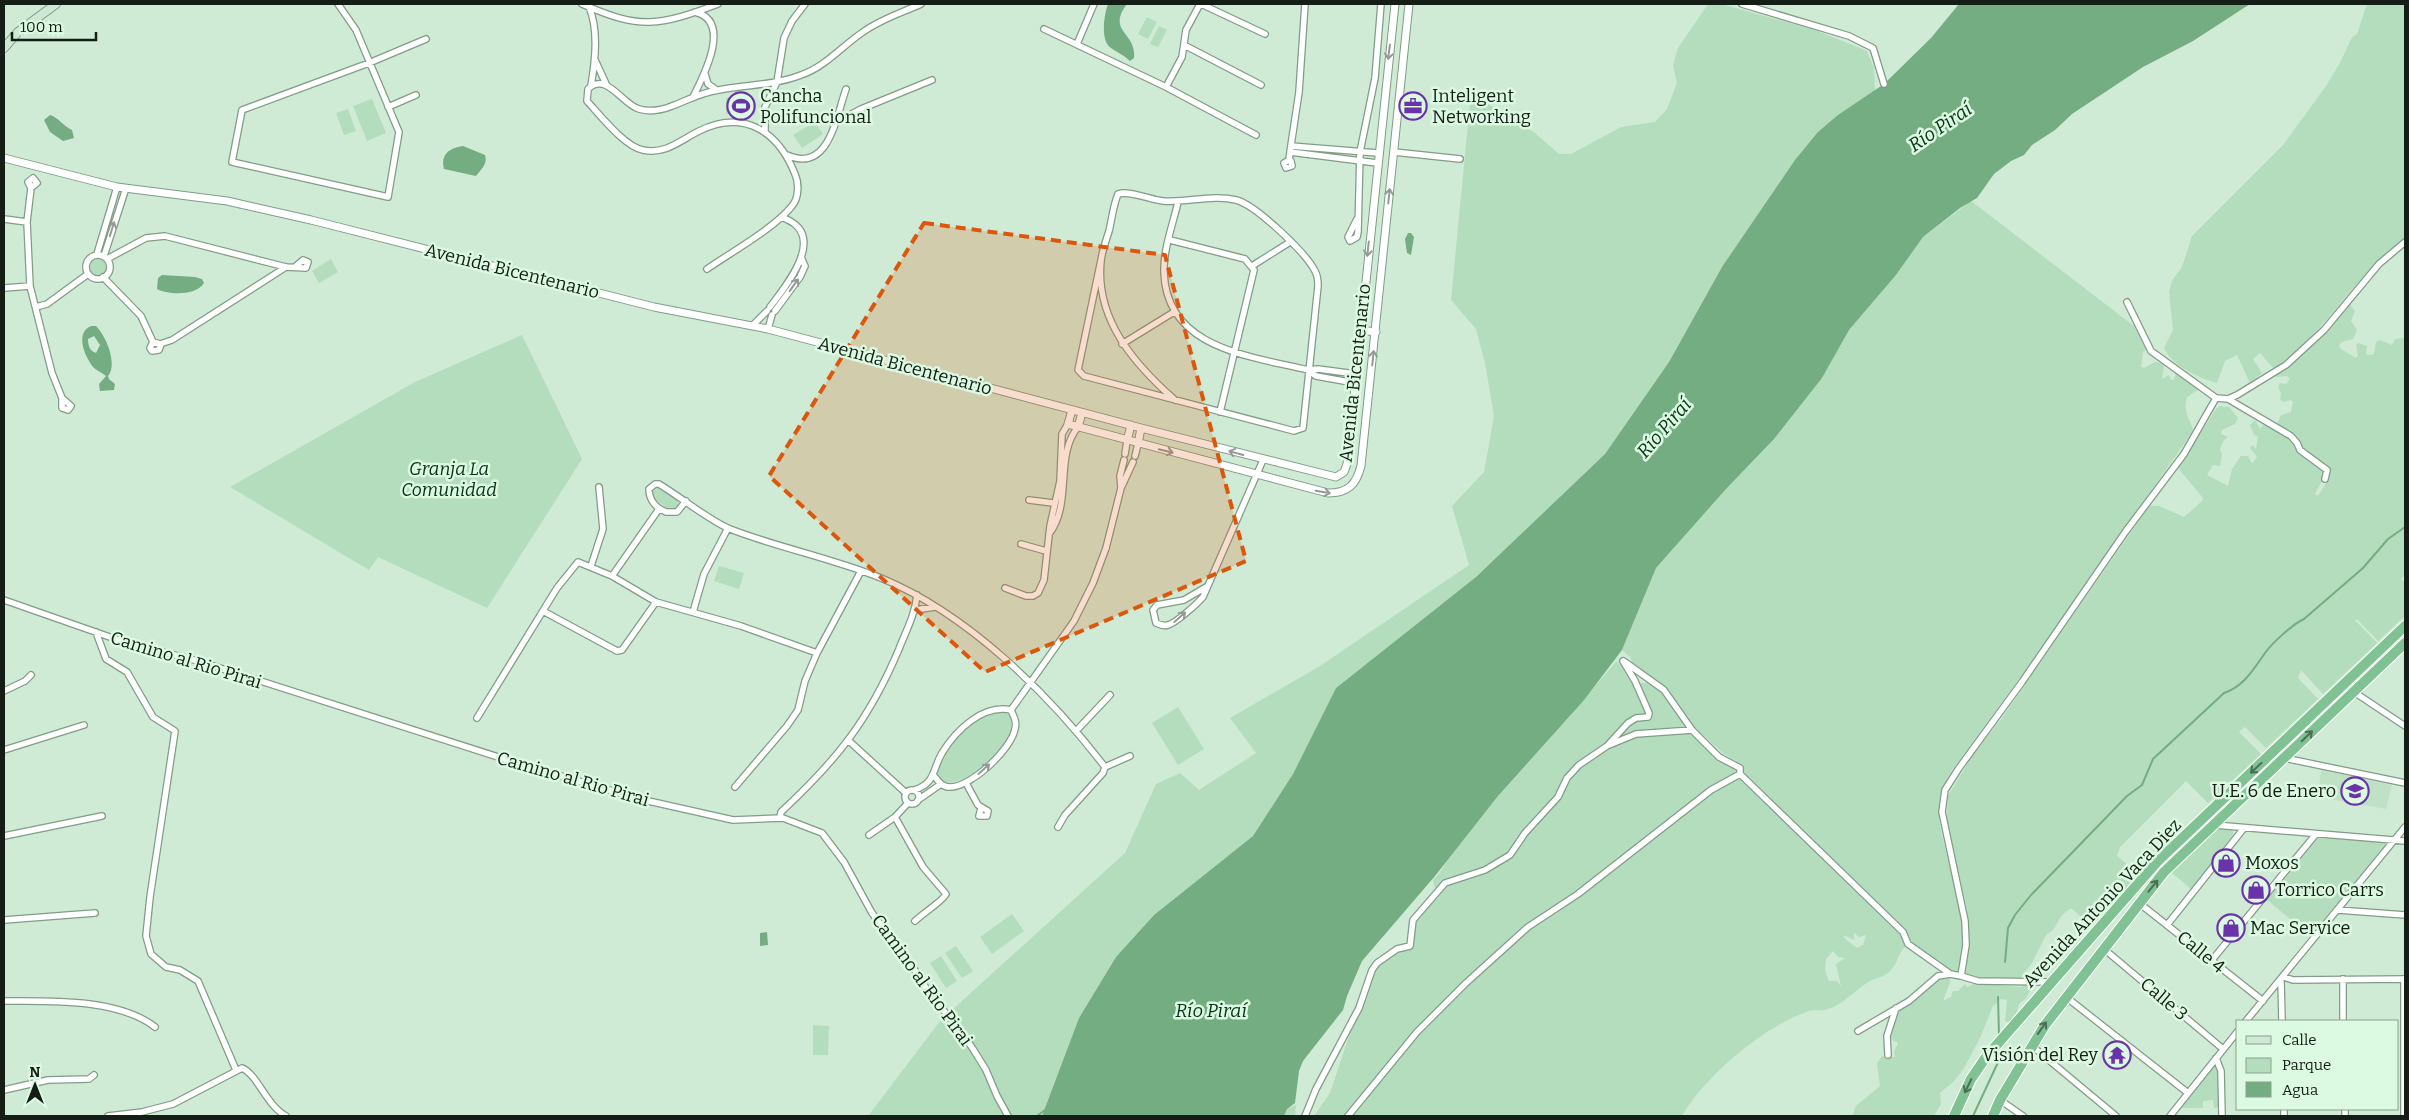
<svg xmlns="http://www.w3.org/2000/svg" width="2409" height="1120" font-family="Bitter,serif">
<rect width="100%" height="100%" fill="#cfebd5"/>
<!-- built -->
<path fill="#bfe2c7" d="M2321,770L2392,785L2386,809L2318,797Z"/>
<!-- green -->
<path fill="#b3ddbc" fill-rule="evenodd" d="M1708,4H1721L1815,30L1867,51L1874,68L1875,92L1722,267L1669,362L1605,454L1476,577L1336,688L1293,774L1253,836L1154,915L1116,957L1079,1018L1042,1116H868L941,1020L1125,853L1156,784L1180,773L1199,790L1256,753L1230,718L1320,666L1469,565L1452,506L1484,472L1494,416L1485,363L1476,329L1451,300L1471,93L1535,133L1559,154H1571L1621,127L1655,122L1667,109L1677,83L1673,65L1678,48Z
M2367,4H2405V239C2391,250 2377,262 2365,275C2335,307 2311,344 2274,369L2260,353L2253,359L2262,373L2250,383L2237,355L2225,361L2217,383C2199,378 2172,366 2164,348L2173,330L2169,291L2173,279L2182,267L2192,236L2283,145L2326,86L2340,63L2352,37L2357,34Z
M1147,17L1157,22L1148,39L1138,34Z
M1159,26L1167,30L1158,47L1150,44Z
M726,98L755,99V115L726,114Z
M372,99L386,133L367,141L353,106Z
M348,109L356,131L344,135L336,113Z
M815,122L823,134L802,148L793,135Z
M1971,201L2134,326L2146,350L2143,352L2141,367L2144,368L2155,362L2161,363L2164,366L2162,379L2169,375L2171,380H2174L2176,372L2197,386L2198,390L2187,397C2183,411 2188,416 2193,429L2191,434L2024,672L1952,770C1944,784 1937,799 1939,817C1941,848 1981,953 1955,974L1913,944L1909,936L1744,776L1743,765L1724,754L1694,727L1672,696L1661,684L1632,665L1631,658L1622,650L1656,568L1726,489L1774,439L1822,378L1849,330L1896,275L1923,237Z
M88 267a10 10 0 1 1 20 0a10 10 0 1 1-20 0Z
M331,259L338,272L319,283L312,271Z
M2349,303L2355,311L2351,321L2357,330L2353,339L2342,342L2339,345L2341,349L2356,358L2358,355L2356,345L2359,343L2367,346L2366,354L2369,355L2374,354L2376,342L2380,340L2392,345L2395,339L2405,338V574L2401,579L2405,583V616L2378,641L2357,619L2355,620L2377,643L2323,694L2301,670L2298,678L2318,699L2266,748L2245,727L2239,732L2261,754L2208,803L2186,781L2120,847L2117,856L2140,875L2093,927L2071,908L2062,915L2053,930L2046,935L2032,963L2019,979L1969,977L1966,973L1969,931L1967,910L1947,818L1948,796L1972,756L2002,718L2149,506H2159L2184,517L2202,501L2203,498L2178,468L2216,409L2220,406L2229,407L2238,418L2235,424L2222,430L2221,434L2228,437L2223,441L2220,450L2222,454L2220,466L2213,465L2207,475L2228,486L2232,469L2241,456H2248L2252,464L2257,457L2250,448L2253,445L2256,449L2258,436L2254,435L2250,425L2255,420L2260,429L2264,424C2283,425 2312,459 2325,471L2324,477L2315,494L2317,496L2319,494L2329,479V468L2310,456L2303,450L2300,442L2293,434L2277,424L2281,415L2291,412L2293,402L2291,400L2283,402L2280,399L2281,393L2278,387L2280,383L2286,384L2290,379L2287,376L2276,377V374L2320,338Z
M522,335L582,459L487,608L378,557L369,570L230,487L415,382Z
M658,487L677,498L679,504L675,509H668L653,498V490Z
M719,566L744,573L739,589L714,581Z
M1616,662L1625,665L1648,715L1636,718L1561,783L1557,795L1509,854L1477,871L1437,888L1434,887L1433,880C1445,870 1448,853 1460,844L1498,796Z
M1641,683C1663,680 1677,712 1688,728L1634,733L1612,743L1613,739L1636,720L1649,718L1639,684Z
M1178,707L1204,749L1178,765L1152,723Z
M1004,711L1009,715C1011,720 1012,725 1011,731C1005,753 965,789 941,781L937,774C945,743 973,714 1004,711Z
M1689,731L1737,768V772L1631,849L1577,893L1546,913L1464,982L1346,1116H1314L1330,1093L1354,1021L1374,970C1382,957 1396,950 1410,949L1415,922L1426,907L1437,899L1447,884L1479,874L1504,861L1555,801L1567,779L1589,759L1629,736Z
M1739,777L1901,933L1906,946C1898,951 1898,968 1885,975C1880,978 1875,978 1870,981C1856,989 1842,1006 1825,1010C1819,1011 1813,1009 1806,1012C1762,1028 1705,1076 1682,1116H1351C1381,1078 1411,1038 1447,1004C1532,922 1628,850 1726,783L1732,782ZM1854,933L1859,937L1866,935L1863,945L1857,948L1843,937L1846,936L1854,940ZM1833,951L1838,957L1845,958L1836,964L1841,986L1837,981H1829L1825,970L1826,959Z
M2226,829L2233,831V835L2192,890L2171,872L2216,830Z
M2318,838L2380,841L2386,845L2311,936L2267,900Z
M1012,914L1024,931L992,954L980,937Z
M956,946L973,971L962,978L945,953Z
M941,956L957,981L946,988L930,963Z
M1950,977V982L1943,1001L1951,997L1953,991H1958L1965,984L1967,987L1976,983L2021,987L2025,983L2034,984L2026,998L2019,1004L2016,1015L2009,1023L2005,1021L2007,1000L2001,999L1993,1006L1980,1038L1964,1068L1954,1081L1940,1093L1941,1104L1934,1116H1852L1856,1106L1880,1086L1877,1063L1882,1056L1895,1057L1894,1052L1898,1043L1889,1038L1897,1011L1939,979Z
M813,1025L829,1026L828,1055H813Z
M2218,1066L2220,1107L2214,1108L2213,1100L2203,1101V1108H2180L2213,1067Z
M1296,1105L1295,1116H1284L1288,1108Z"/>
<!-- water -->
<path fill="#74ad82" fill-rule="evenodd" d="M1108,4H1127C1106,32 1137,32 1134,58L1130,61C1124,55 1118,53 1111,48C1100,41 1104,15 1108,4Z
M1959,4H2250L2193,41L2143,67L2072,114L2055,130L2032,145L2024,155L2011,161L1994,174L1977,198L1960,208L1923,237L1896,275L1849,330L1822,378L1774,439L1726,489L1656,568L1622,650L1584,700L1498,796L1435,876L1362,961L1347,996L1343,1010L1303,1061L1299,1071L1295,1103L1287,1109L1284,1116H1042L1079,1018L1116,957L1154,915L1253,836L1293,774L1336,688L1476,577L1605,454L1669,362L1722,267L1795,160L1818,132L1838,115L1884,84L1931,38Z
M50,115C58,117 63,126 72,130L74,138L63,141L50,132L44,120Z
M463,146L485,155C488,164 481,169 476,176L444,169C440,154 450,148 463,146Z
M1408,233H1411L1414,237L1411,255L1407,253L1405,239Z
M162,275L195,277L202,279L204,283C196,296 168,295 157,289L158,278Z
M91,326H96C106,336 118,364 108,376L109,379L115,384L114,390L100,391L99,384L106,376C102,373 96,370 93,367C84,355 75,333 91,326ZM94,336L100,345L96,353C90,351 88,346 88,339Z
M767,932L768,945L760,946V933Z"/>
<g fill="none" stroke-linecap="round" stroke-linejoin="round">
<!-- stream -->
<path stroke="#74ad82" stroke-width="2" d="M2005,962L2008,928L2015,915L2031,895L2127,796L2142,785L2153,759L2224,693C2244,686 2253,670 2265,653C2272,643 2293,624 2304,619L2363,568L2388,539L2405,527
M1998,997L1999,1035
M1037,1116L1045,1110
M1973,1116L2000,1058V1047"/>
<!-- minor casing -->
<g stroke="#819c87" stroke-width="8">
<path id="minor" d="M338,4L356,30L399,132L388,197L232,162L242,110L369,63L426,39
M582,4C641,30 659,26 718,4
M1201,4L1265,34
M1742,4L1849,36L1873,48L1884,84
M589,7C599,30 595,62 591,86
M1044,29L1166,87L1256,135
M1077,44L1094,4
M1184,45L1261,85
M595,60L606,84
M705,74L708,84L717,90
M1166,87L1182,57L1186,30L1200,4
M693,97C703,77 733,21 695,12
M388,107L416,95
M833,124L861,109L932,80
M765,131V107L777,82L784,38L792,21L805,4
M1291,146L1378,153
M1290,152L1377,163
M1394,152L1460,159
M787,155C829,174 836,117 846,89
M1289,160L1291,161L1292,166L1286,168L1284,163L1289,160L1290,152L1299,92L1305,4
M31,188L37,183L33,178L28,182L31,188L27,222L30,286L52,373L62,398V408L68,410L71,406L62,398
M1178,202C1173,224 1163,250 1164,273C1167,349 1250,356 1308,370L1318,369L1356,374
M4,219L27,222
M1357,219L1348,237L1350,241L1357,237L1358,232L1360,152L1375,78L1381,4
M1170,240L1245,259L1254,270L1220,412
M97,254L117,187
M86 267a12 12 0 1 1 24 0a12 12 0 1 1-24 0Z
M104,256L126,188
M107,259L146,238L165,236L286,267L306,268L308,262L303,260L296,266
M1101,260L1078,370L1084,376L1294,431L1303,428L1318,286C1318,281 1318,276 1315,271C1306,253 1256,205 1236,200C1213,194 1187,203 1163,201C1151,200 1129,190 1118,194C1113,206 1112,219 1109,231C1106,241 1102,251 1101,261C1095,319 1134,364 1175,400
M1252,266L1290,242
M707,269C730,253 776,227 792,206C799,198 799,183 795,174C778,131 744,109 699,131C681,140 665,155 643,150C625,147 600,115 587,101L588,89C606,71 622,104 639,109C649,112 662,110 672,106C688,100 702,92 719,90C746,85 775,85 801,75C825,67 842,46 863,32C881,19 901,13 921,4
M103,277L141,316L153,342L160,344L172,340L286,267
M4,288L30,286
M2127,302L2151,351L2216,398
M36,307L47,304L88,274
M770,307C789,282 829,233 781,217
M775,311L800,277L805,266L801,257
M752,326L767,311
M768,329L772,315
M153,342L150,348L152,351L159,350L161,344
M1122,344L1174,312
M1308,370L1316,376L1355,383
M2228,399L2291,436L2297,443L2300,450L2327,470L2325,479
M1125,454L1127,441
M1135,456L1138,444
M1121,488L1120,476L1124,460
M1029,500L1053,503
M686,501L677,512H666C656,508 649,500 649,489L655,484H659C679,496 710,521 730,529C779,548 832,558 881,578C968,614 1049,694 1105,767
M1049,534C1073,503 1054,456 1078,427
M1021,544L1046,551
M591,566L603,529L599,487
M612,576L659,509
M1206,587L1184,600L1157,605L1153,610L1156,623C1160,625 1164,626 1168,625C1176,623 1198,603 1203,597L1263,460
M1005,588L1026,596H1033L1038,593L1044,580L1050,526L1060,481L1062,434L1068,424
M4,600L124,642L198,661L520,764L644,800L733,820L783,818L822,833L844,862L872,913L914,969L931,996L958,1027L973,1049L986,1070L997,1096L1008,1116
M915,610L935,607
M543,611L617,651L622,650L656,602
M693,612L704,574L728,528
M96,632L106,659L127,672L153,717L175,731L150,897L146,936L151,954L166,967L180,970L198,981L236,1070
M1625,662L1664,690L1692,730L1719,757L1740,768V774L1903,932L1908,944L1949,973
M4,691L25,681L31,675
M2354,692L2405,726
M1011,710L1074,621L1093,583L1106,548L1121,488L1133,462
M477,718L557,588L578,562L612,576L656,602L741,626L817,653
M1077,730L1110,695
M849,741L906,793
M1609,745L1636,734L1692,730
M4,750L84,725
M2284,758L2405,783
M934,776C939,782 942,787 950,787C971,787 1011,750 1015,729C1017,722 1014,717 1011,710
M966,783L978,805L988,811L987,816H979L981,808
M735,787L787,726L798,710L805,681L817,653L861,571
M914,790C936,783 932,770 942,753C956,730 983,704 1011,710
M905 797a7 7 0 1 1 14 0a7 7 0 1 1-14 0Z
M918,800L941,784
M895,817L923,867L946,894C944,900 922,914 915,921
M780,818L781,812C837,760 869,720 899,649C906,631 915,615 917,595
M2215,825L2405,841
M1058,827L1065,815L1103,773L1105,767L1130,756
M869,835L895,817L908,803
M4,836L102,816
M2139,903L2263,1001
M2338,910L2405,915
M4,920L95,913
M2167,925L2244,828
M2104,949L2223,1049
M2212,960L2316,834
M1961,976L1978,981L2051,982
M2284,977L2293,980L2405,979
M2343,979V1021
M2281,981L2282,1021
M2066,997L2188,1093
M4,1001C49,1001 118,998 155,1027
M2246,1021L2405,827
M1858,1031L1909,1001L1938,976L1950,974L1961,976L1966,945L1965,921L1942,812L1945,790L1959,768L2022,682L2126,531L2184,454L2216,398L2228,399L2237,395L2286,365L2324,330L2379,264L2405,242
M2032,1046L2116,1116
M1888,1055L1887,1036L1896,1008
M2216,1058L2221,1071L2222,1116
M4,1090L48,1080L89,1079L94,1075
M2000,1100L2023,1116
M2284,1109V1116
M2345,1109V1116
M108,1116L142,1112L173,1104L242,1068C258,1075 266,1105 286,1116
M1305,1116L1316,1089L1359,1008L1372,970L1377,963L1397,949L1410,946L1413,920L1445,883L1485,870L1510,855L1525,833L1558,797L1567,778L1579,765L1607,746L1628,723L1636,718L1648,717L1649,713L1635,681L1623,661
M1348,1116L1417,1032L1466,983L1528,927L1578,894L1711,790L1740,774
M2170,1116L2238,1031
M2404,1116V979"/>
</g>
<!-- tertiary casing -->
<g stroke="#819c87" stroke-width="9">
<path id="tertiary" d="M4,158L117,187L227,201L311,220L654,307L768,329L1141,428L1336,477L1344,472L1347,464L1395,4
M1360,330L1376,332
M1072,410L1068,424L1328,493C1348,493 1356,485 1361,466L1409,4
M1078,427L1082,413
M1127,441L1131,425
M1138,444L1141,428"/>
</g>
<!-- secondary casing -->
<g stroke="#819c87" stroke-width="10">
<path id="secondary" d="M4,48L18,32L56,4"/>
</g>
<!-- trunk casing -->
<g stroke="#fff" stroke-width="12">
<path id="trunk" d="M1954,1116L1971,1079L1986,1057L2157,862L2405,626
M1993,1116L2000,1100L2045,1025L2164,872L2405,643"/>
</g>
<!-- minor -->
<use href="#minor" stroke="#fff" stroke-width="5.5"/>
<!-- tertiary -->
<use href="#tertiary" stroke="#fff" stroke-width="7"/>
<!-- secondary -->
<use href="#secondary" stroke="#cfe8d6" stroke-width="8"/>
<!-- trunk -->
<use href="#trunk" stroke="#80c293" stroke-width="10"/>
</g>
<!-- one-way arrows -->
<defs><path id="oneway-shaft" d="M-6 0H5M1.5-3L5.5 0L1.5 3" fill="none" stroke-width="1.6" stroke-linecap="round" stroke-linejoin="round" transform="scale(1.25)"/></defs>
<g stroke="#959a96">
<use href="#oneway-shaft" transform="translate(1389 52) rotate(97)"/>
<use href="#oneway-shaft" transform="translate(1389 196) rotate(-84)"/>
<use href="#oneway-shaft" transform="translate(112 229) rotate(-73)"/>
<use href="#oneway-shaft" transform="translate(1368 249) rotate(96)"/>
<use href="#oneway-shaft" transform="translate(794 285) rotate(-54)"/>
<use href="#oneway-shaft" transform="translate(1373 358) rotate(-84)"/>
<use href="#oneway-shaft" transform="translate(1166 451) rotate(14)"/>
<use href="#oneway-shaft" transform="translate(1236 453) rotate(-165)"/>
<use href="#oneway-shaft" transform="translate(1323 492) rotate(10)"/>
<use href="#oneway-shaft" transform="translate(1180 617) rotate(-42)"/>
<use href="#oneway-shaft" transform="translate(984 769) rotate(-42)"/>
</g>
<g stroke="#4a7054">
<use href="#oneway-shaft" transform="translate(2307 736) rotate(-44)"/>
<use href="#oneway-shaft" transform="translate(2256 768) rotate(137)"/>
<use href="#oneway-shaft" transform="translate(2153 886) rotate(-51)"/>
<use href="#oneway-shaft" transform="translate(2042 1028) rotate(-55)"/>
<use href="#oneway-shaft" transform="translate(1968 1086) rotate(116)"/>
</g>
<!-- marked area -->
<path fill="#dd560c" fill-opacity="0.2" stroke="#dd560c" stroke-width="4" stroke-dasharray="10 6" stroke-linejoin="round" d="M924,223L1165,255L1246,561L985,672L769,476Z"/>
<!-- icons -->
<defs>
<g id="stadium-ring" transform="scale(1.4375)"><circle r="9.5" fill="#dcf9e2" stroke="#6b33a9" stroke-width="1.5"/><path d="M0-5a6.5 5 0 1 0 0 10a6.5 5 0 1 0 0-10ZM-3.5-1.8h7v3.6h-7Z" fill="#6b33a9"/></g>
<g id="office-ring" transform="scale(1.4375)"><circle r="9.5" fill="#dcf9e2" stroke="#6b33a9" stroke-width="1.5"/><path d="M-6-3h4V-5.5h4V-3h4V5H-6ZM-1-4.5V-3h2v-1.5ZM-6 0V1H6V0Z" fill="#6b33a9"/></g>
<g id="school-ring" transform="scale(1.4375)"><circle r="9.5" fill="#dcf9e2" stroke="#6b33a9" stroke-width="1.5"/><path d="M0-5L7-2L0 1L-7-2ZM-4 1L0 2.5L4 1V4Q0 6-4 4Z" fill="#6b33a9"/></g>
<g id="shop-ring" transform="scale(1.4375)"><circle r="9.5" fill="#dcf9e2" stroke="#6b33a9" stroke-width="1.5"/><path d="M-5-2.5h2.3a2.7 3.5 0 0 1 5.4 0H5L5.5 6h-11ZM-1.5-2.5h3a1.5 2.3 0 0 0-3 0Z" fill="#6b33a9"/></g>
<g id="temple-ring" transform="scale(1.4375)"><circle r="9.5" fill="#dcf9e2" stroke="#6b33a9" stroke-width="1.5"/><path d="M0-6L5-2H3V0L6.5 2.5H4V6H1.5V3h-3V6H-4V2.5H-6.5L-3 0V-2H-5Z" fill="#6b33a9"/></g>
</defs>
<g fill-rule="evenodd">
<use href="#stadium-ring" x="741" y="106"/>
<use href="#office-ring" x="1413" y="106"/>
<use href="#school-ring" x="2355" y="791"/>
<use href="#shop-ring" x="2226" y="863"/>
<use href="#shop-ring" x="2256" y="890"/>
<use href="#shop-ring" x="2231" y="928"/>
<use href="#temple-ring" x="2117" y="1055"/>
</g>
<g text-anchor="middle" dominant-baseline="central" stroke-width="5" stroke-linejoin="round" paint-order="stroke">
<!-- poi labels -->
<g font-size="18" fill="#141e16" stroke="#dcf9e2" text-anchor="start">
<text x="760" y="96">Cancha<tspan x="760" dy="21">Polifuncional</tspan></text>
<text x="1432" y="96">Inteligent<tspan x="1432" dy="21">Networking</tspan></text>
<text x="2336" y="791" text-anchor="end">U.E. 6 de Enero</text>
<text x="2245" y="863">Moxos</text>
<text x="2275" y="890">Torrico Carrs</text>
<text x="2250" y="928">Mac Service</text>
<text x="2098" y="1055" text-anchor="end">Visión del Rey</text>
</g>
<!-- street labels -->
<g font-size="18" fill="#141e16" stroke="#dcf9e2">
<text transform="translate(512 271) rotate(14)">Avenida Bicentenario</text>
<text transform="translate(905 366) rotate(15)">Avenida Bicentenario</text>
<text transform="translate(1355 373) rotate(-84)">Avenida Bicentenario</text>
<text transform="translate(186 660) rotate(17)">Camino al Rio Pirai</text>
<text transform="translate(573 779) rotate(16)">Camino al Rio Pirai</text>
<text transform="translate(2102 903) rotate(-47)">Avenida Antonio Vaca Diez</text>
<text transform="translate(2201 952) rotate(39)">Calle 4</text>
<text transform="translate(922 980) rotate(54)">Camino al Rio Pirai</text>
<text transform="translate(2164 999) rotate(40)">Calle 3</text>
</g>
<!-- park labels -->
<g font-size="18" font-style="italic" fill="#053317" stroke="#dcf9e2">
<text x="449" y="469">Granja La<tspan x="449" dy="21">Comunidad</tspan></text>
</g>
<!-- water labels -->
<g font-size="19" font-style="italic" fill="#083519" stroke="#dcf9e2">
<text transform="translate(1940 127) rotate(-34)">Río Piraí</text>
<text transform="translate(1664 428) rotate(-49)">Río Piraí</text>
<text x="1211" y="1010">Río Piraí</text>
</g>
</g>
<!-- border -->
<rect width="2409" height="1120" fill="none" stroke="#141e16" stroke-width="10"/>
<!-- legend -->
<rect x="2236" y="1020" width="162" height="90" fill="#dcf9e2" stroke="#8ca190"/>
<rect x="2246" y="1036" width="25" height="8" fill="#cfe8d6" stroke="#8ca190"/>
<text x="2282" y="1045" font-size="15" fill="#141e16">Calle</text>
<rect x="2246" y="1058" width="25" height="15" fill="#b3ddbc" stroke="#8ca190"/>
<text x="2282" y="1070" font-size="15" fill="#141e16">Parque</text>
<rect x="2246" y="1082" width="25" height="15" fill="#74ad82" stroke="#8ca190"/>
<text x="2282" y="1095" font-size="15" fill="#141e16">Agua</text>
<!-- north arrow -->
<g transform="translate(35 1085)" stroke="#dcf9e2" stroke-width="4" paint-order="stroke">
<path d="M0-4L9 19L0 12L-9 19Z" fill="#141e16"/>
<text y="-8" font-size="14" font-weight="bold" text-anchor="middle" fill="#141e16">N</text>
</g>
<!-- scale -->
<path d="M12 32v8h84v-8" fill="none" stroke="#141e16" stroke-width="2.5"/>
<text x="20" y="32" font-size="15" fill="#141e16" stroke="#dcf9e2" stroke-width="4" paint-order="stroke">100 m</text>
</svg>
